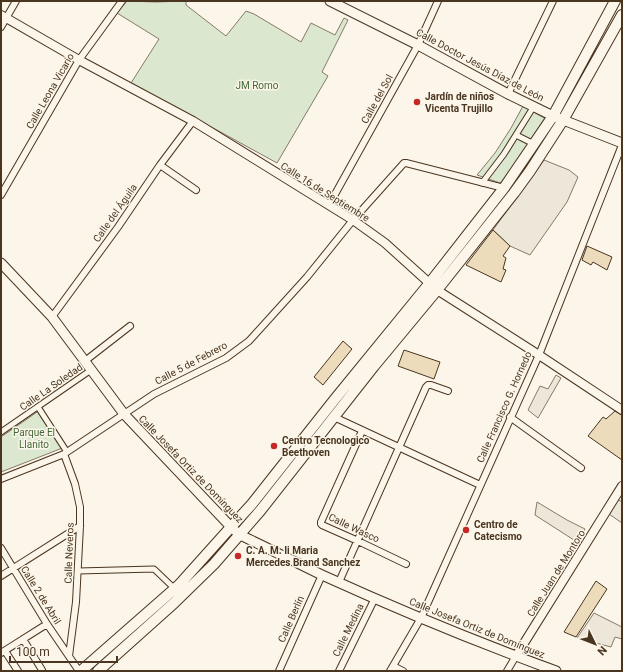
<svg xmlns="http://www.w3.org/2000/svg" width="623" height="672" font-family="Roboto,sans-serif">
<rect width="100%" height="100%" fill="#fbf6e9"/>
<!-- green -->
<path fill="#dce7d0" stroke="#887966" d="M127,1L155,2L186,1V5L226,36L246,11L254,14L301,42L311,23L335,35L344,18L348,20L322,72L328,76L277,163L131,83L159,39L117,13Z
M523,106L546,119L503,184L477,175L495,153L511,128Z
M40,410L65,447L1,472V437Z"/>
<!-- parking -->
<path fill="#ede7d9" stroke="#887966" d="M544,160L569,170L578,177L567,202L530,255L510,246L493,230Z
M556,375L561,378L538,418L528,410L540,386L548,389Z
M617,499L622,502V523L609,514Z
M537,502L567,520L585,529L577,542L535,515Z
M594,613L622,627V639L615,637L611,647L577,638Z"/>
<!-- building -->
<path fill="#ecdcbc" stroke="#4a3520" d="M493,230L510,246L503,256L506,258L503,269L506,270L501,282L466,265Z
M587,246L612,257L607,270L593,262L591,265L582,260Z
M343,341L352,349L323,385L314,377Z
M404,350L440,362L434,379L398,366Z
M615,411L622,415V460L588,436L603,417L606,419Z
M596,581L607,589L576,637L564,632Z"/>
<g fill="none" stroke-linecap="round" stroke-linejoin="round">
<!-- pedestrian casing -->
<g stroke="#4a3520" stroke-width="7">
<path id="pedestrian" d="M516,135L530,142
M482,183L504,154L534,106
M38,407L67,452
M1,432L91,370
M78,571L154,569L175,589"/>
</g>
<!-- minor casing -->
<g stroke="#4a3520" stroke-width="8">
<path id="minor" d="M1,27L16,1
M508,94L553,1
M160,165L196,190
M1,195L79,60L122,1
M329,205L418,45L438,1
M52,317L118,227L160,165L193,121
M85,361L130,326
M334,417L480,485
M510,417L581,468
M362,431L321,522V524L322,525L358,541L406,564
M64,454L75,484L80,507V526L76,602L69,656
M1,479L64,454L154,394L226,358L249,341L307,277L353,220L404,163H406L504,188
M1,548L47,624L79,671
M1,576L80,526
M339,582L426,387L428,385H431L448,391
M23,639L42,670
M5,651L18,671
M1,653L47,624
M393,666L403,671
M279,671L322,575
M339,671L375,598
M390,671L421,618L539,355L622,145
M507,671L516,656"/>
</g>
<!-- tertiary casing -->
<g stroke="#4a3520" stroke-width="10">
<path id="tertiary" d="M1,15L79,60L193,121L353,220L385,243L437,290L539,355L622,410
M516,656L622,486"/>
</g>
<!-- secondary casing -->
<g stroke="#4a3520" stroke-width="11">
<path id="secondary" d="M330,1L418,45L508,94L553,116L622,143
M1,263L52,317L124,414L231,527L240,535C268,548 295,562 322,575C399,610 477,642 556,671"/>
</g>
<!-- primary casing -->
<g stroke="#4a3520" stroke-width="12">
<path id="primary" d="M81,671L179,585L231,527L252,504L335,399L429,284L504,188L553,116L615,1
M98,671L174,603L214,564L260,511L374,366L437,290L514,193L530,171L563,120L622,15"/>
</g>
<!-- pedestrian -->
<use href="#pedestrian" stroke="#fbf6e9" stroke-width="5"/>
<!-- minor -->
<use href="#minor" stroke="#fbf6e9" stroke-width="6"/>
<!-- tertiary -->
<use href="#tertiary" stroke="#fbf6e9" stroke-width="8"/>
<!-- secondary -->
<use href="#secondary" stroke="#fbf6e9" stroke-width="9"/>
<!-- primary -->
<use href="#primary" stroke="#fbf6e9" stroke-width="10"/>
</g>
<!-- markers -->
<g fill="#c62828" stroke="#fbf6e9" stroke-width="1.5">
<circle cx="417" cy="102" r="4"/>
<circle cx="274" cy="446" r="4"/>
<circle cx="466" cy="530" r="4"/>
<circle cx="238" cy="556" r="4"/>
</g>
<g text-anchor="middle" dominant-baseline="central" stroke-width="3" stroke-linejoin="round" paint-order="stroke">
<!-- street labels -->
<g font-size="10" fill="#4a3520" stroke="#fbf6e9">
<text transform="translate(480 65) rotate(28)">Calle Doctor Jesús Díaz de León</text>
<text transform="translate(50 91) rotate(-60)">Calle Leona Vicario</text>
<text transform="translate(377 99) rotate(-61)">Calle del Sol</text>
<text transform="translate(325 192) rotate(32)">Calle 16 de Septiembre</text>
<text transform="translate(115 213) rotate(-55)">Calle del Águila</text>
<text transform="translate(191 363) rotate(-28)">Calle 5 de Febrero</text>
<text transform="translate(51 387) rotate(-35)">Calle La Soledad</text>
<text transform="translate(504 407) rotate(-66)">Calle Francisco G. Hornedo</text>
<text transform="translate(191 469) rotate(46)">Calle Josefa Ortiz de Domínguez</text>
<text transform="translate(354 528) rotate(25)">Calle Wasco</text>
<text transform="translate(69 553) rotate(-88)">Calle Neveros</text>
<text transform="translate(556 573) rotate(-58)">Calle Juan de Montoro</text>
<text transform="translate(41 595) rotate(58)">Calle 2 de Abril</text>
<text transform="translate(291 619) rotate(-66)">Calle Berlín</text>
<text transform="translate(477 628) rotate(22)">Calle Josefa Ortiz de Domínguez</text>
<text transform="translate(348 630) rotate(-64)">Calle Medina</text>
</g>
<!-- park labels -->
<g font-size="10" fill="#436837" stroke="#fbf6e9">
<text x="257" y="85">JM Romo</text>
<text x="34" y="432">Parque El<tspan x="34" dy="12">Llanito</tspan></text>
</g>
<!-- poi labels -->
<g font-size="10" font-weight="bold" fill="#4a3520" stroke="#fbf6e9" text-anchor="start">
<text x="425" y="96">Jardín de niños<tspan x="425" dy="12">Vicenta Trujillo</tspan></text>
<text x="282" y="440">Centro Tecnologico<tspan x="282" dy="12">Beethoven</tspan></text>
<text x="474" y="524">Centro de<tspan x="474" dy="12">Catecismo</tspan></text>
<text x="246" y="550">C. A. M. Ii Maria<tspan x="246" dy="12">Mercedes Brand Sanchez</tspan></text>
</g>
</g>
<!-- border -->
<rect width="623" height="672" fill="none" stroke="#4a3520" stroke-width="4"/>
<!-- north arrow -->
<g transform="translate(595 644) rotate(133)" stroke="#fbf6e9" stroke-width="3" paint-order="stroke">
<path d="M0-3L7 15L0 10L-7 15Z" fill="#4a3520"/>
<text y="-6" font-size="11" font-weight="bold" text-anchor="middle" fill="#4a3520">N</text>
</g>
<!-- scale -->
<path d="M10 656v6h107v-6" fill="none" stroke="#4a3520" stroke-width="2"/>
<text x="16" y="656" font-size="12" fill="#4a3520" stroke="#fbf6e9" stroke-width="3" paint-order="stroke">100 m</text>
</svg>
